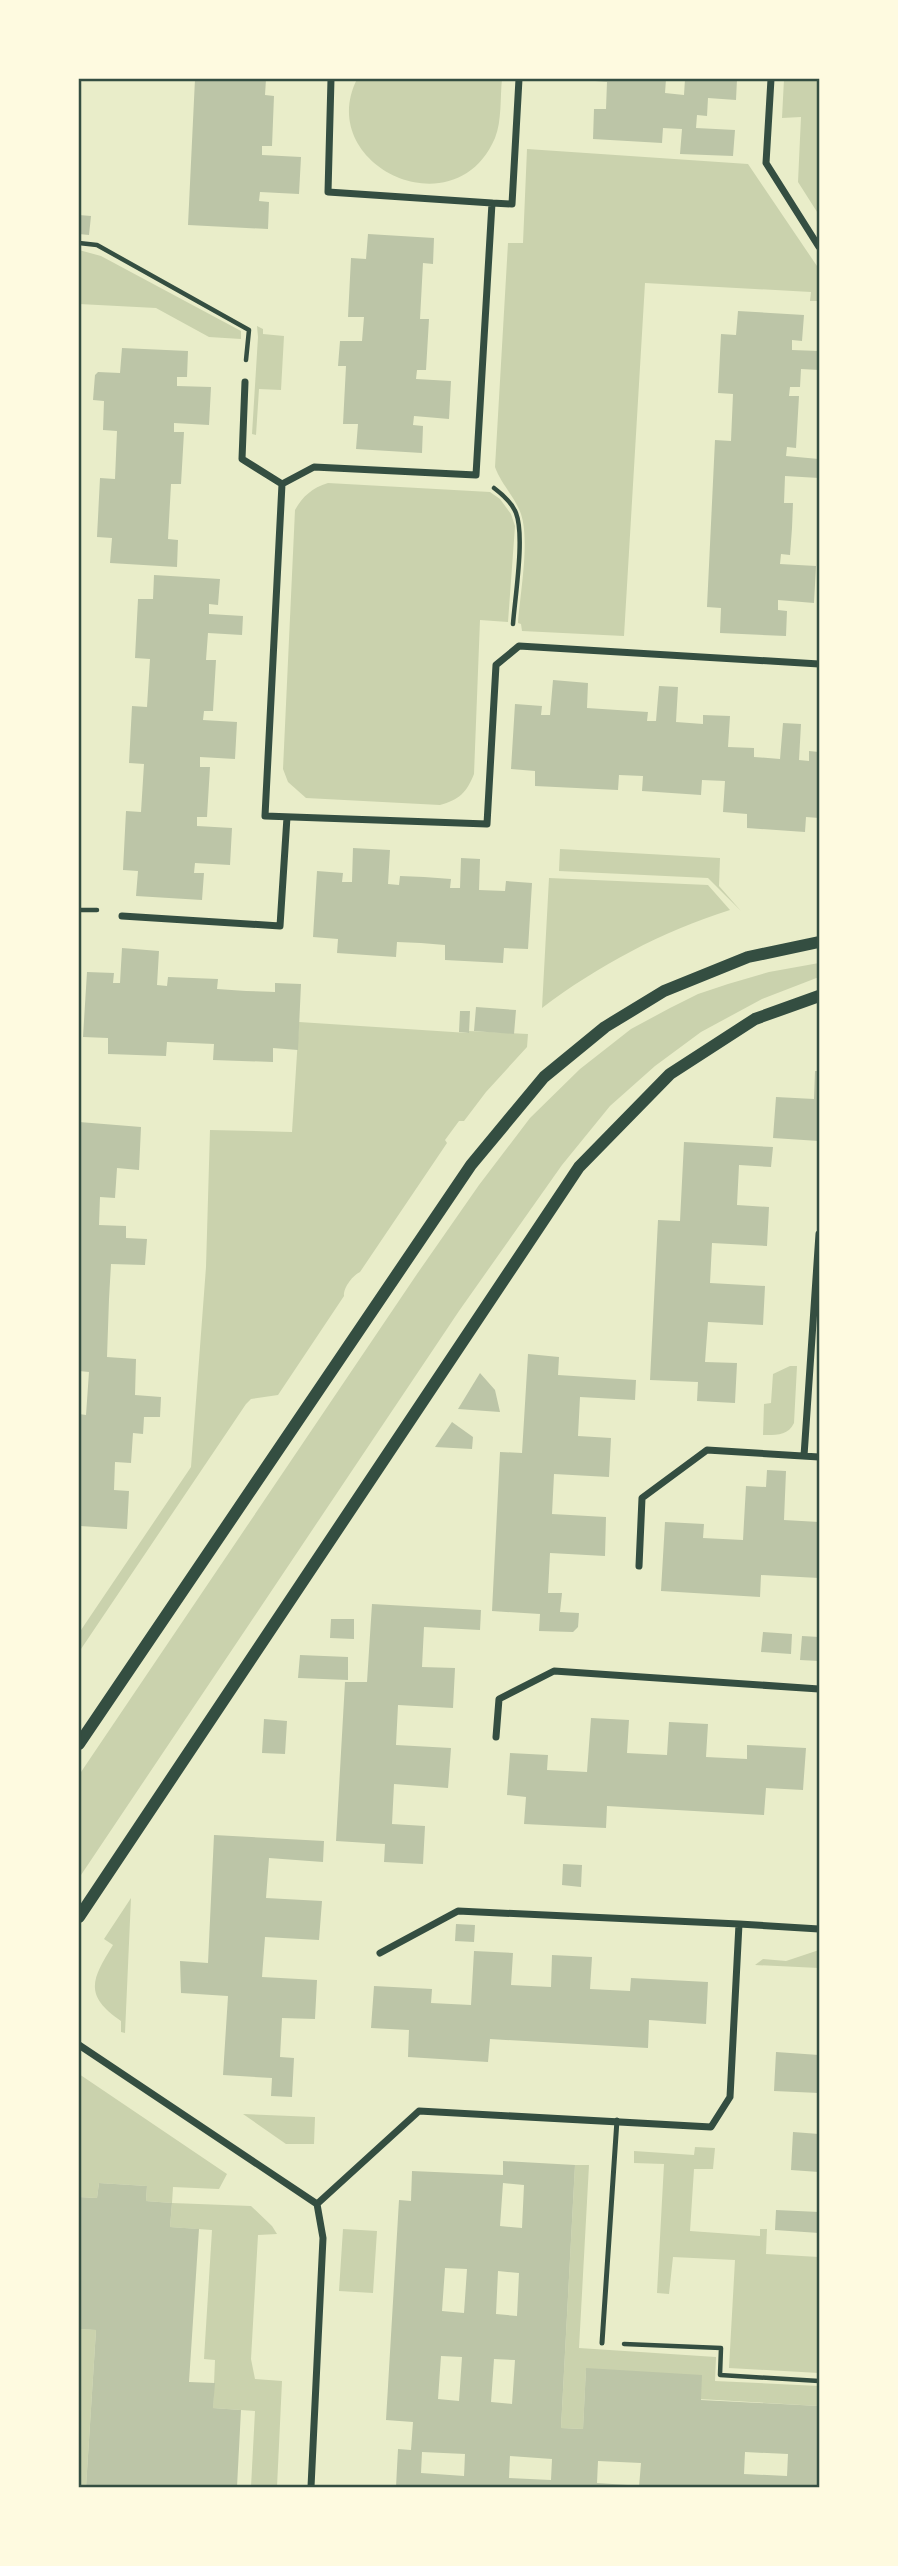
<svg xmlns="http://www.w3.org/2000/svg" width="898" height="2566" font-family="'Fira Sans Condensed',sans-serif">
<rect width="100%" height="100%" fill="#e9edc9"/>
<!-- green -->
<path fill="#cad2ad" d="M357,79H502C500,97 502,121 495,138C455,232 314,165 357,79Z
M784,79H819V215L798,182L801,117L782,118Z
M527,149L748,164L819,269V301H810L811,292L645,283L624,636L522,631L521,624L518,623C520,594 530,541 521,514C515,497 501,484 495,467L508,243H523Z
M79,250L101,256L241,331V339L209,337L156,308L79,304Z
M257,326L263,329V334L284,336L281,390L259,389L256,435L252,434L258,337Z
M328,483L490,492L500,499L511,514L515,526L508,622L480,620L474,774C467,792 459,800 440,805L306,798L288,782L283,769L295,510C303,496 312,488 328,483Z
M560,849L720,858L719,886L741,911L708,878L559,871Z
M549,878L708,885L730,910C661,932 599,965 542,1008Z
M819,963V977L762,999L701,1032L655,1066L610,1106L562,1165L459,1311L79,1878V1775L417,1274L479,1185L530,1118L580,1069L631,1029L670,1008L698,994L728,984L769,972Z
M299,1022L468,1033L469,1031L528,1034L527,1047L486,1092L464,1121H459L445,1140L447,1143L360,1272C353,1275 343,1288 344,1296L278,1395L251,1399L246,1404L79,1652V1633L191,1467L206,1267L210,1130L292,1132Z
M790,1366H797L794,1423C788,1436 775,1435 763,1435L764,1404L771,1403L773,1374Z
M131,1898L125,2033L121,2032V2021C83,1995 92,1979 113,1945L104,1939Z
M819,1950V1968L755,1965L763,1959L786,1961Z
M79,2074L227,2174L219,2189L173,2187L172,2203L251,2206L272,2226L277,2234L258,2235L251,2359L255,2379L282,2381L277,2487H251L255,2411L213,2408L215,2360L204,2359L212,2230L170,2227L172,2203L146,2201L147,2186L99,2183L97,2198L79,2197Z
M243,2114L315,2117L314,2144H286Z
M695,2147L715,2148L713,2169H694L690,2231L760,2236V2229H767L766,2254L819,2257V2373L729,2368L735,2260L673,2257L669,2294L657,2293L664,2164L634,2163V2151L694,2155Z
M575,2165H589L579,2348L716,2357L715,2381L819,2386V2406L682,2398L586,2369L583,2429L561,2428Z
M343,2229L377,2231L373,2293L339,2291Z
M79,2329L96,2330L86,2487H79Z"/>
<!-- building -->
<path fill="#bcc5a7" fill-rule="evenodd" d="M195,79H266L265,95L274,96L272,146H262V155L301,157L299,194L260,192L259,201L269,202L268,229L188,225Z
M596,79H666L665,93L684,95L685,79H737L736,100L708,98L707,116L697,115L696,128L735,130L733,156L680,154L682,129L663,128L662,143L593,139L594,109H606L607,82L595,81Z
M79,215L91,216L89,235L79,234Z
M368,234L434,238L433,264L423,263L420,319H429L426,370H417L416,379L451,381L449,419L414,416L413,425L423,426L422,453L356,449L358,424H343L346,366H338L340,341H362L364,317H348L351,258L366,259Z
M738,311L804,315L802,341L792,340V350L819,351V370L801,369L800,387H790L789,396H799L796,448L787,447L786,456L819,459V478L785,476L784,503H793L792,528L790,555L781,554L780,564L816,566L814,603L778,600V610L787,611L786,636L720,633L721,608L707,607L715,440L731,441L733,394L718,393L721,334L736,335Z
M122,348L188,351L187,377H177V386L211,387L209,425L174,423V432H184L181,484H171L168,539L178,540L177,567L110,563L112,538L97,537L100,478L115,479L117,431L103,430L104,401L93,400L95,375L98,372L120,373Z
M154,575L220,579L218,605L209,604V614L243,616L242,635L208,633L206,660H216L213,711H204L203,720L237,722L235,759L200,757V767H210L207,817H197V826L232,828L230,865L195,863L194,873H204L202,900L136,896L138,871L123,870L126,811L141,812L144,764L129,763L132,706L147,707L150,659L135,658L138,599H153Z
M553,680L588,683L587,708L648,712L647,721H656L659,686L678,687L676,722L703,724V715L730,716L728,747L754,748V757L780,759L783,723L801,724L799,760L809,761V751L819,752V818L806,817L805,832L747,828V814L723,812L725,781L702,780L701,795L642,791L643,776L619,775L618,790L535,786V771L511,769L515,704L542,706L541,715H550Z
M353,848L390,850L388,884L399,885L400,876L424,877L451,879L450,888H460L461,858L480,859L479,890L505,891L506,881L532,883L528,949L504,948L503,963L445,960V945L421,943L397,942L396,957L337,953L338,939L313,937L317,871L343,873L342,882H352Z
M122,948L159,951L157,985L167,986L168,977L218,979L217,989L246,991L275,992V983L301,984L298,1050L273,1048V1062L213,1060L214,1044L191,1043L167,1042L166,1056L108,1054V1038L83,1037L87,972L114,973L113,983H120Z
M476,1007L516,1010L514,1034L474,1031Z
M460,1011H470L469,1033L459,1032Z
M815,1071H819V1141L773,1138L776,1097L814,1099Z
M79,1122L141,1127L139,1170L117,1168L115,1198L100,1197L99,1225L126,1226V1238L147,1239L145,1265L111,1264L109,1299L107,1357L136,1359L135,1395L161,1397L160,1417H144L143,1434L133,1433L131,1463L115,1462L114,1490L129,1491L127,1529L80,1526L79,1414L86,1415L89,1372L79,1371Z
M684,1142L773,1147L771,1167L739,1165L737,1205L769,1207L767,1246L712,1243L710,1283L765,1286L763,1325L708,1322L705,1362L737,1363L735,1403L697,1401L698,1382L650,1380L658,1220L680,1221Z
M528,1354L559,1357L558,1375L636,1380L635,1400L580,1397L578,1436L611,1438L609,1477L554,1474L552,1514L606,1517L605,1556L550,1553L548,1593H562L560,1612L579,1613L578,1627L573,1632L539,1631L540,1614L492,1611L500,1452L522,1453Z
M480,1373L495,1390L500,1412L458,1409Z
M452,1422L473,1437L472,1449L435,1447Z
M767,1470L786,1471L784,1520L819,1522V1578L761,1575L760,1597L661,1591L665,1522L704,1524L703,1538L743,1540L746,1486L766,1487Z
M372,1604L481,1610L480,1630L424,1627L422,1667L455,1668L453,1708L398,1705L396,1745L451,1748L448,1788L394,1784L392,1824L425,1826L423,1864L384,1862L385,1844L336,1841L345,1682H367Z
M331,1619H354V1639L330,1638Z
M763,1632L792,1634L791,1654L761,1652Z
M802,1636L819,1637V1661L800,1660Z
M300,1655L348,1657V1680L298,1678Z
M591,1718L629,1720L627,1753L667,1755L669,1722L708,1724L706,1757L747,1759V1745L806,1748L803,1790L766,1788L764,1815L607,1806L606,1828L524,1824L526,1797L507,1795L510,1753L548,1755L547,1770L587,1772Z
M264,1719L287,1721L285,1754L262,1753Z
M214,1835L324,1841L323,1862L269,1858L266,1898L322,1901L319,1940L265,1937L262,1977L317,1980L315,2019L282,2018L280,2057L294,2058L292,2097L271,2096L272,2078L223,2075L228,1996L181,1993L180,1961L208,1963Z
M563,1864L582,1865L581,1887L562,1885Z
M456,1924L475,1925L474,1942L455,1941Z
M474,1951L513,1953L511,1985L551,1987L552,1955L592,1957L590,1989L630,1991L631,1978L708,1982L706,2024L649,2020L648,2048L490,2039L488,2062L408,2057L409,2030L371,2028L374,1986L432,1989L431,2003L471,2005Z
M776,2052L819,2055V2093L774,2091Z
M793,2132L819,2134V2172L791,2170Z
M503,2161L575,2165L561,2428L583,2429L586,2368L702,2375L701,2400L819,2406V2487H639L641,2463L598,2461L597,2483L628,2485V2487H396L398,2449L411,2450L413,2422L386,2420L399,2200L411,2201L412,2171L503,2175ZM503,2183L524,2185L522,2228L500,2226ZM445,2268L467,2269L464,2313L442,2311ZM498,2271L519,2273L517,2316L496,2314ZM441,2356L462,2357L459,2401L438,2399ZM494,2359L515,2360L512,2404L491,2402ZM422,2452L465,2454L464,2476L421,2473ZM745,2452L788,2454L787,2476L744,2474ZM510,2456L552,2459L551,2480L509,2478Z
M99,2183L147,2186L146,2201L172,2203L170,2227L199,2229L189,2382L215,2383L213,2408L241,2410L237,2487H86L96,2330L79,2329V2197L97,2198Z
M776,2210L819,2212V2233L775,2230Z"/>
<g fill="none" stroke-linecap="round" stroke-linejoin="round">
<!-- path -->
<path stroke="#344e41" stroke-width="4.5" d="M79,243L97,245L249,330L246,360
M494,488C502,494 512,503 516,513C525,536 515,597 513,624
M79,910H97
M624,2344L721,2348L720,2375L819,2381"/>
<!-- service -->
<path stroke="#344e41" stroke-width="5" d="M602,2343L617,2120"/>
<!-- minor -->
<path stroke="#344e41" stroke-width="7" d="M331,79L328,192L492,203
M519,79L512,204L492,203L476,475L314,467L282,484L265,816L487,824L496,665L519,646L819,664
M771,79L766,163L819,247
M245,382L242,459L282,484
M122,916L280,926L287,817
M804,1456L819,1234
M639,1566L642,1498L707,1450L819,1457
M496,1737L499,1699L554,1671L819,1689
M380,1953L458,1911L739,1924
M79,2045L317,2204
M311,2487L323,2238L317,2204L419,2111L711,2127L730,2097L739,1924L819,1929"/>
<!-- tertiary -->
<path stroke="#344e41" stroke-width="12" d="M79,1744L471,1165L544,1077L605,1027L664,991L748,957L819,942
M79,1917L579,1167L670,1074L755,1019L819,996"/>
</g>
<!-- border -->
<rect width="898" height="2566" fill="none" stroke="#fefae0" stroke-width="161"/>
<rect x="80" y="80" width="738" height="2406" fill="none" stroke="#344e41" stroke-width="2.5"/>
</svg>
